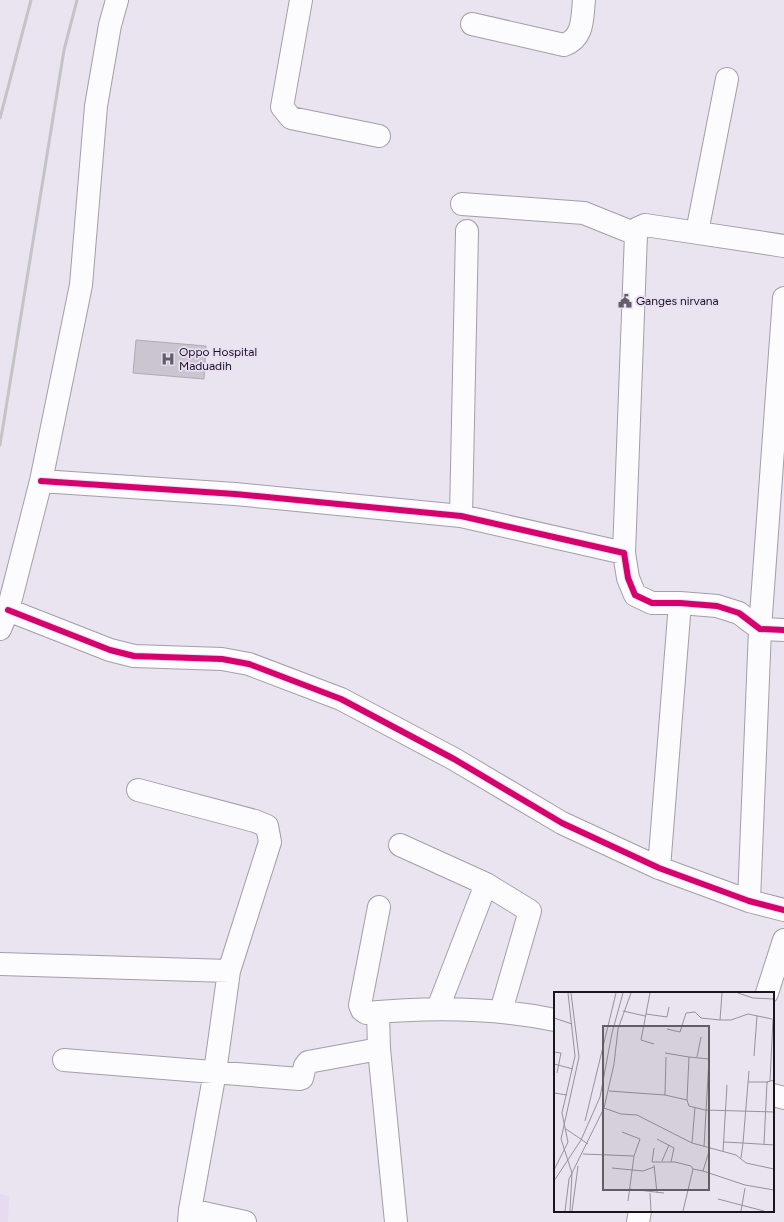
<svg xmlns="http://www.w3.org/2000/svg" width="784" height="1222" font-family="Figtree,sans-serif">
<rect width="100%" height="100%" fill="#eae4f0"/>
<!-- built -->
<path fill="#e7dbf2" d="M0,1194L9,1196L8,1222H0Z"/>
<!-- building -->
<path fill="#cbc5d0" stroke="#aea9b2" d="M136,340L206,346L204,379L133,373Z"/>
<g fill="none" stroke-linecap="round" stroke-linejoin="round">
<!-- minor casing -->
<g stroke="#a39ea8" stroke-width="24">
<path id="minor" d="M301,0L282,107L291,118L379,136
M472,24L564,45C584,38 582,18 584,0
M462,204L584,213L636,234
M697,232L727,79
M41,481L235,494L461,516L624,553L628,578L635,595L652,603H680L717,606L739,613L760,629L784,630
M461,516L467,231
M624,553L636,234L638,228L645,225L784,246
M8,610L110,650L134,656L222,659L249,664L341,699L454,759L562,823L659,868L749,901L784,910
M0,629L8,610L41,481L81,285L96,106L110,25L117,0
M138,790L255,821L267,826L270,842L229,971L215,1072L190,1210L189,1222
M400,845L486,884L530,911L501,1011
M659,868L680,603
M749,901L760,629L784,298
M379,907L360,1005L362,1010L366,1013C429,1007 493,1007 555,1020
M0,964L229,971
M767,993L784,940
M438,1008L486,884
M378,1012L379,1049L396,1222
M64,1060L299,1079L302,1078L305,1066L308,1062L379,1049
M773,1095L784,1098
M190,1210L245,1222
M638,1222L640,1211"/>
</g>
<!-- minor -->
<use href="#minor" stroke="#fcfbfd" stroke-width="22"/>
<!-- rail -->
<path stroke="#c4c3c6" stroke-width="3" d="M0,118L31,0
M0,445L64,50L77,0"/>
<!-- cycleway casing -->
<g stroke="#eadef6" stroke-width="8">
<path id="cycleway" d="M41,481L235,494L461,516L624,553L628,578L635,595L652,603H680L717,606L739,613L760,629L784,630
M8,610L110,650L134,656L222,659L249,664L341,699L454,759L562,823L659,868L749,901L784,910"/>
</g>
<!-- cycleway -->
<use href="#cycleway" stroke="#d6006c" stroke-width="6"/>
</g>
<!-- icons -->
<defs>
<g id="civic-bare" transform="scale(1.08)"><path d="M-.6-6.5H3V-4.5H.6V-3L4-1V1h2V6H-6V1h2V-1L-.6-3ZM-1.2 2.5V6h2.4V2.5Z" fill="#625d67" stroke="#eadef6" stroke-width="2.5" paint-order="stroke"/></g>
<g id="hospital-bare" transform="scale(1.08)"><path d="M-5-5h3v3.5h4V-5h3V5h-3V1.5h-4V5h-3Z" fill="#625d67" stroke="#eadef6" stroke-width="2.5" paint-order="stroke"/></g>
</defs>
<g fill-rule="evenodd">
<use href="#civic-bare" x="625" y="301"/>
<use href="#hospital-bare" x="168" y="359"/>
</g>
<g text-anchor="middle" dominant-baseline="central" stroke-width="3.5" stroke-linejoin="round" paint-order="stroke">
<!-- poi labels -->
<g font-size="12" fill="#19151d" stroke="#eadef6" text-anchor="start">
<text x="636" y="301">Ganges nirvana</text>
<text x="179" y="352">Oppo Hospital<tspan x="179" dy="14">Maduadih</tspan></text>
</g>
</g>
<!-- overview -->
<g transform="translate(554 992)">
<rect width="220" height="220" fill="#eae4f0"/>
<path fill="none" stroke="#96919c" stroke-width="1" d="M96,1L87,48L100,52M184,1L199,6L220,7M69,19L91,24M92,22L113,25L115,15M0,26L18,32M166,28L168,1M113,37L126,40L132,21L141,20L147,26L166,28H177L194,22L218,27M0,60L7,61L3,81M111,61L135,65M200,64L203,24M143,65L147,45M0,72L19,77M216,89L219,27M194,90H214M55,99L111,103L133,108L135,114L151,118L220,120M0,101L13,103M111,103L112,65M133,108L135,65L155,67L150,155M50,116L67,122L83,123L138,151L182,163L192,171L220,177M31,129L62,1M12,137L34,152M68,140L86,147L80,164L74,209M103,147L120,156L117,170M170,150L189,151L195,79M138,151L141,115M210,152L213,90L220,88M100,156L98,170H121L137,174L139,177M169,160L173,93M29,162L80,164M187,166L189,151L220,153M108,169L115,153M100,173L103,201M58,176L89,179L100,175M0,178L14,150L8,121L21,64L14,1M149,179L191,193L220,198M0,189L27,148L46,105L58,41L69,1M75,197L110,201M96,201L97,219M164,207L210,219M11,219L15,187L50,116L60,72L64,37L77,1M16,219L18,181L7,147L25,65L17,1M18,219L24,174M129,219L139,177L149,179L156,156M187,219L191,196"/>
<path fill="#625d67" fill-opacity="0.15" stroke="#625d67" stroke-width="2" d="M49,34H155V198H49Z"/>
<rect width="220" height="220" fill="none" stroke="#19151d" stroke-width="2"/>
</g>
</svg>
